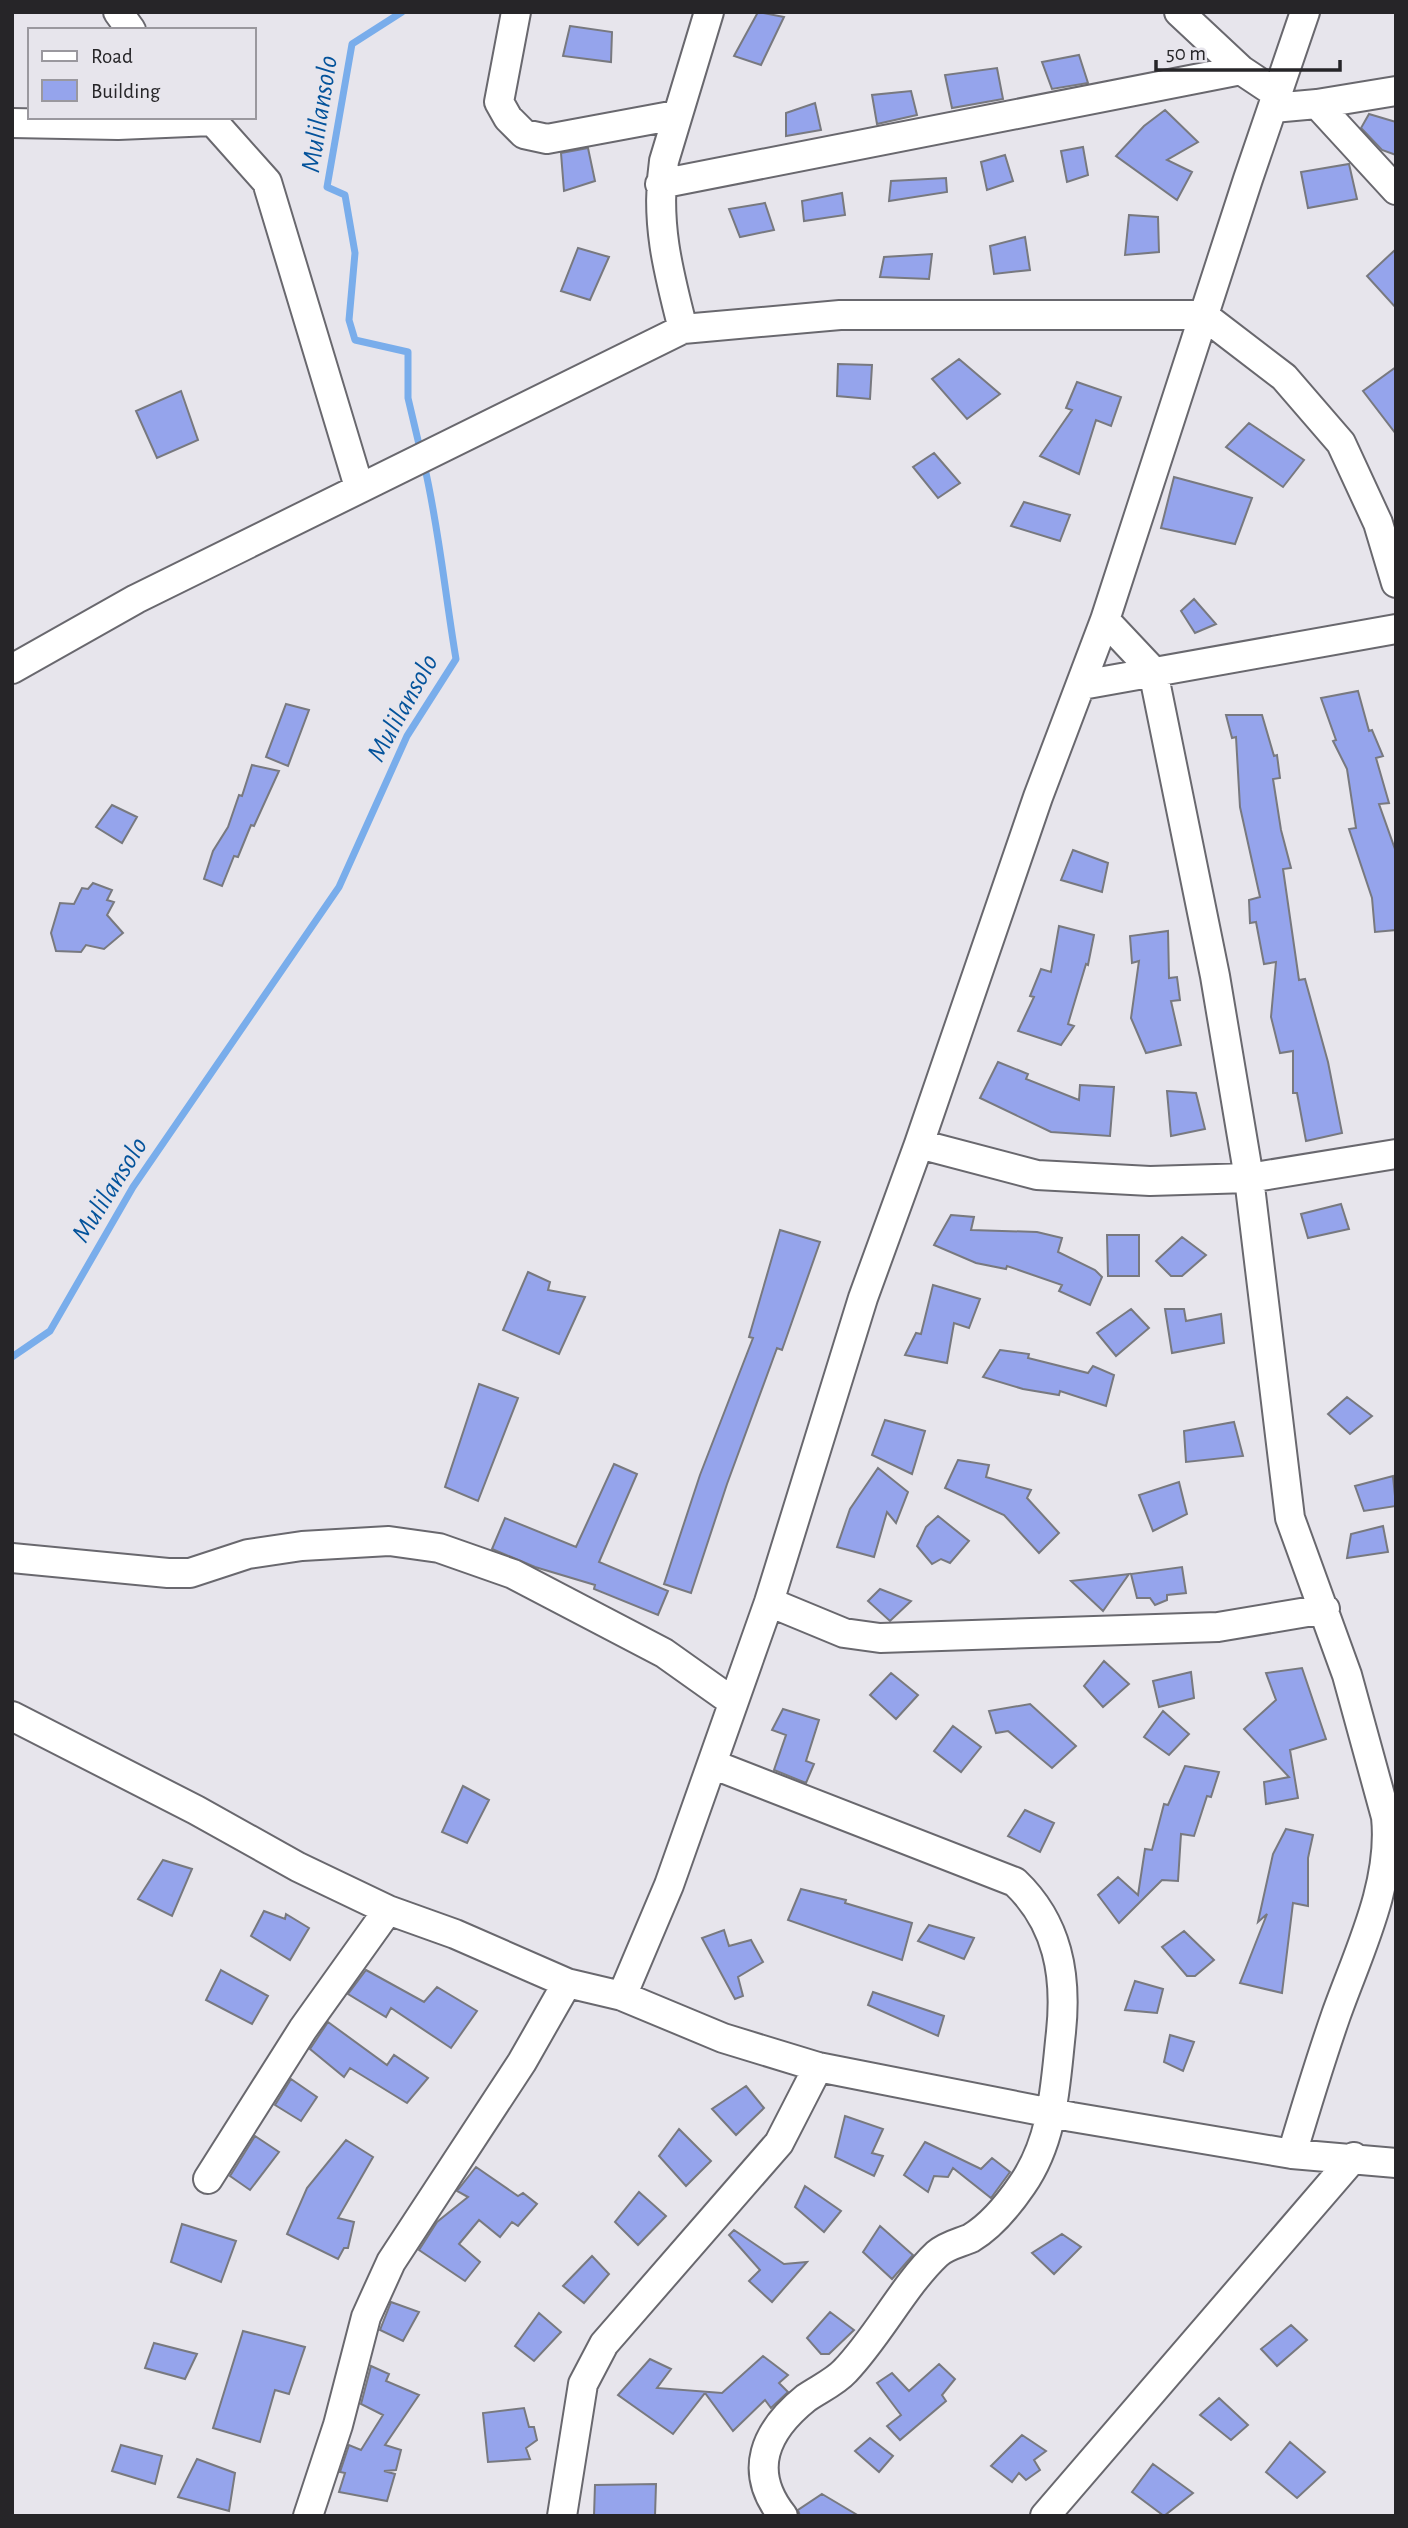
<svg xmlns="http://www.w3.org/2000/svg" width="1408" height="2528" font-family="'Alegreya Sans',sans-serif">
<rect width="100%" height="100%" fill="#e7e5ec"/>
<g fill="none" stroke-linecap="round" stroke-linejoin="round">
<!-- stream -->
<path stroke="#79adeb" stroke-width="7" d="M402,12L352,44L327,187L345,195L355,253L349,320L355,340L408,352V398L421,453
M12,1357L50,1331L133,1187L339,887L407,736L456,659C445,594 439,528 424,464"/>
</g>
<!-- building -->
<path fill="#95a4ec" stroke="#78797f" stroke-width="2" d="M758,12L784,17L761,65L734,56Z
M570,26L612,32L611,62L563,56Z
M1079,55L1088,83L1052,89L1042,62Z
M997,68L1003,99L952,108L945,75Z
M911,91L917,115L877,124L872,95Z
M815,103L821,130L786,136V113Z
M1165,110L1198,142L1167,160L1192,172L1177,200L1116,156L1144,126Z
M1369,114L1396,122V155L1382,150L1361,128Z
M1083,147L1088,175L1067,182L1061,151Z
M588,148L595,181L564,191L561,153Z
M1005,155L1013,181L987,190L981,162Z
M1349,164L1357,199L1308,208L1301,172Z
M946,178L947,192L889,201L891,181Z
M842,193L845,215L804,221L802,201Z
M765,203L774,230L740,237L729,209Z
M1129,215L1158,217L1159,252L1125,255Z
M1025,237L1030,270L994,274L990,246Z
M578,248L609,257L590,300L561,291Z
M1396,249V308L1367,276Z
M932,254L929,279L880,277L884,257Z
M959,359L1000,394L967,419L932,379Z
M838,364L872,365L870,399L837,396Z
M1396,367V434L1363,391Z
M1077,382L1121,397L1111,426L1096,420L1079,474L1040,456L1072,410L1066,408Z
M181,391L198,440L157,458L136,411Z
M1249,423L1304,460L1283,487L1226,447Z
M934,453L960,483L938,498L913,467Z
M1174,477L1252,498L1235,544L1161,528Z
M1024,502L1070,515L1060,541L1011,526Z
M1194,599L1216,624L1195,633L1181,611Z
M1358,691L1369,731L1372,730L1383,756L1376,758L1389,803L1379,804L1396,852V930L1375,932L1372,898L1349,829L1356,828L1347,769L1333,741L1336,740L1321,698Z
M286,704L309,710L288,766L266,757Z
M1226,715H1262L1274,756L1277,755L1280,778L1273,779L1281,830L1291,868L1283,869L1299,980L1305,979L1328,1062L1342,1133L1306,1141L1297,1093H1293V1051L1280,1053L1271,1017L1276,962L1264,964L1256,922L1250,923L1249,900L1260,897L1240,807L1236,737L1232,738Z
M252,765L279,771L254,826L251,825L238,857L234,856L222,886L204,879L213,851L228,827L239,795L242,796Z
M112,805L137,817L122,843L96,827Z
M1073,850L1108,863L1102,892L1061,880Z
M93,883L112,890L107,900L114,902L107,915L123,933L104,949L86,945L81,952L56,951L51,933L60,903L74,904L82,888L88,889Z
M1059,926L1094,935L1088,965L1086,964L1068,1024L1074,1026L1061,1045L1018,1031L1034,997L1030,996L1041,969L1051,972Z
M1168,931L1169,978L1177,977L1180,1000L1171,1001L1181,1045L1146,1053L1131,1018L1139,961L1132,963L1130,936Z
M998,1062L1028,1074L1026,1079L1079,1100L1080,1085L1114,1087L1110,1136L1051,1132L980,1098Z
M1167,1091L1196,1093L1205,1129L1171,1136Z
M1341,1204L1349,1229L1308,1238L1301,1214Z
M951,1215L974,1217L971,1230L1037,1232L1062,1238L1058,1252L1095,1270L1102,1277L1090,1305L1059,1291L1062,1285L1007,1266L1006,1269L976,1263L934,1245Z
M780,1230L820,1242L782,1350L777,1348L727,1484L691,1593L664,1584L700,1475L753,1338L749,1337Z
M1107,1235H1139V1276H1108Z
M1182,1237L1206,1255L1182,1276H1171L1156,1261Z
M528,1272L550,1282L548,1290L585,1297L559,1354L503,1330Z
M933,1285L980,1299L969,1328L954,1323L947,1363L905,1355L916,1333L921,1334Z
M1131,1309L1149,1328L1116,1356L1097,1333Z
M1165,1309H1184L1186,1321L1221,1314L1224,1343L1172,1353Z
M1000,1350L1029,1354L1028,1358L1088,1373L1093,1366L1114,1375L1106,1406L1060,1391L1059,1395L1023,1389L983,1377Z
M479,1384L518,1398L478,1501L445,1487Z
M1347,1397L1372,1416L1350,1434L1328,1414Z
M885,1420L925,1431L912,1474L872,1455Z
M1234,1422L1243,1456L1186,1462L1184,1431Z
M958,1460L989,1465L986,1477L1031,1490L1027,1498L1059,1533L1039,1553L1004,1515L945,1488Z
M614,1464L637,1474L599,1562L668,1591L658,1615L594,1589L595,1585L535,1567L492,1549L505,1518L576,1547Z
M878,1468L908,1492L896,1523L887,1512L874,1557L837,1547L850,1509Z
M1393,1476L1396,1506L1364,1511L1355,1486Z
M1179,1482L1187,1514L1153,1531L1139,1495Z
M938,1516L969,1541L950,1563L941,1559L932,1564L917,1546L926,1527Z
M1383,1526L1388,1552L1347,1558L1351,1534Z
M1182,1567L1186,1593L1167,1595V1600L1155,1605L1150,1598H1137L1131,1574Z
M1129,1574L1103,1611L1071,1581L1105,1577Z
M880,1589L911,1601L890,1621L868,1601Z
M1104,1661L1129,1684L1103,1707L1084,1686Z
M1302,1668L1326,1739L1290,1750L1298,1798L1266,1804L1264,1782L1289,1777L1244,1729L1276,1700L1266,1673Z
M1191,1672L1194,1698L1159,1707L1153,1681Z
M891,1673L918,1695L896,1719L870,1695Z
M1030,1704L1076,1746L1052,1768L1008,1731L996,1733L989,1711Z
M783,1709L819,1720L806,1761L814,1764L806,1783L774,1770L786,1735L772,1730Z
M1163,1711L1189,1734L1169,1755L1144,1737Z
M953,1726L981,1747L961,1772L934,1751Z
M1185,1766L1219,1772L1211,1797L1207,1796L1194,1836L1181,1834L1178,1881L1162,1880L1119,1923L1098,1895L1118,1877L1138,1895L1145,1849L1152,1850L1164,1804L1168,1805Z
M463,1786L489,1800L467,1843L442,1832Z
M1025,1810L1054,1823L1040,1852L1008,1836Z
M1286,1829L1313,1835L1308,1858V1906L1293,1903L1282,1993L1240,1983L1267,1914L1258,1922L1273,1854Z
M163,1860L192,1869L172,1916L138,1899Z
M801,1889L846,1900L845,1903L912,1923L902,1960L788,1920Z
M264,1911L285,1919L286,1914L309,1928L290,1960L251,1936Z
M929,1925L974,1938L964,1959L918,1941Z
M724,1930L729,1946L751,1940L763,1962L738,1977L743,1996L735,1999L702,1938Z
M1184,1931L1214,1960L1195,1976H1187L1162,1947Z
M221,1970L268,1996L252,2024L206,2000Z
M366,1970L424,2002L437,1987L477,2011L451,2048L391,2008L386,2017L348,1994Z
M1135,1981L1163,1989L1157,2013L1125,2010Z
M873,1992L944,2016L938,2036L868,2005Z
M328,2022L387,2065L394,2055L428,2078L407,2103L350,2068L344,2077L310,2049Z
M1170,2035L1194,2042L1183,2071L1164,2062Z
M291,2079L317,2097L301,2121L275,2105Z
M746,2086L764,2108L736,2135L712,2109Z
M845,2116L883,2129L872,2153L883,2156L874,2176L835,2157Z
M679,2129L711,2161L686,2186L659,2156Z
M255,2136L279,2152L250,2190L230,2176Z
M346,2140L373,2157L338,2218L354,2222L348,2248H344L338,2259L287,2234L307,2188Z
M925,2142L981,2169L992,2158L1010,2172L991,2198L953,2168L948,2177L934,2176L928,2192L904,2175Z
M476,2167L518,2196L523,2193L537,2204L518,2226L512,2222L500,2237L479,2220L459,2244L480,2262L465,2281L419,2250L437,2222L468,2197L457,2191Z
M805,2186L841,2211L824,2232L795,2207Z
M639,2192L666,2216L638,2245L615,2222Z
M182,2224L236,2241L221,2282L171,2262Z
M880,2226L913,2255L892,2279L863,2252Z
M734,2230L784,2264L807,2262L772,2302L749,2281L760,2270L729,2235Z
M1062,2234L1081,2247L1054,2274L1032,2253Z
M592,2256L609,2274L584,2303L563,2286Z
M391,2302L419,2312L403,2341L380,2330Z
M830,2312L854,2330L829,2354H821L807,2338Z
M539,2313L561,2332L534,2361L515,2346Z
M1291,2325L1307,2340L1277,2366L1261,2349Z
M243,2331L305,2347L289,2394L275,2390L260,2442L213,2428Z
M154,2343L197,2354L185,2379L145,2368Z
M763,2356L788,2375L779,2383L788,2392L771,2408L765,2400L733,2431L705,2393L673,2434L618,2395L650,2359L671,2369L657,2388L722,2393Z
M939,2364L955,2379L942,2395L946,2401L900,2440L887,2426L901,2415L877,2383L892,2373L909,2391Z
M371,2366L389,2374L386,2381L419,2395L385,2445L401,2450L396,2470L384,2471L395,2474L387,2501L339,2492L345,2473L340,2472L349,2445L361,2450L383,2415L361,2404Z
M1219,2398L1248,2425L1231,2440L1200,2415Z
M524,2408L529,2427H534L537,2440L526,2448L530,2459L488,2462L483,2413Z
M1022,2435L1046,2451L1034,2460L1040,2470L1026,2480L1019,2473L1012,2482L991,2466Z
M870,2438L893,2456L879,2472L855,2451Z
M1290,2442L1325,2472L1297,2498L1266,2472Z
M121,2445L162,2456L155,2484L112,2471Z
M197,2459L235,2473L229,2511L178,2497Z
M1153,2464L1193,2493L1164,2516L1132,2492Z
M656,2484L655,2516H594L595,2485Z
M822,2494L859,2516H800L798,2510Z"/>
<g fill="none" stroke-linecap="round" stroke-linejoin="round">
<!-- minor casing -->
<g stroke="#69686e" stroke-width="32">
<path id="minor" d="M118,12L131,30
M516,12L499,102L508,118L524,134L547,139L676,115
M1179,12L1241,70
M1317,104L1396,190
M1273,108L1317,104L1396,91
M209,117L267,182L359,487
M12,123L118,125L212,121
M660,184L1241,70L1277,94
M683,329C668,271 655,221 664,161L709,12
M1105,620L1153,671L1215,976L1249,1178L1290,1518L1347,1675L1386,1817C1393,1884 1358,1953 1336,2015C1320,2061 1306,2107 1292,2154
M12,669L136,599L683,329L840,315H1203L1284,377L1341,443L1378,523L1396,583
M1082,685L1396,629
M919,1144L1037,1175L1150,1181L1249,1178L1396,1154
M12,1558L168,1573H190L248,1554L302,1546L389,1541L439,1548L513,1574L664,1653L733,1702
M769,1602L844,1633L880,1638L1218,1627L1325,1609
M12,1716L196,1810L298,1867L388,1910L455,1934L567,1983L622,1996L723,2038L818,2067L1072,2117L1292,2154L1396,2163
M712,1764L1015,1882C1058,1923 1067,1975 1061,2032C1055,2086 1054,2139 1022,2185C1009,2204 991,2226 971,2238C960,2243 947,2245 937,2254C904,2285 878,2337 845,2371C835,2382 819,2389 806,2398C765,2431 747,2471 783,2516
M622,1996L669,1885L769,1602L863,1298L919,1144L1038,797L1105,620L1248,179L1305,12
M208,2179L303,2029L388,1910
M308,2516L338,2425L366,2317L391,2262L522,2062L567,1983
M562,2516L583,2384L604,2344L779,2143L818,2067
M1045,2516L1354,2157"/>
</g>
<!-- minor -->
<use href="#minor" stroke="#fff" stroke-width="28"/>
</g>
<g text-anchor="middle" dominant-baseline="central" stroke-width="5" stroke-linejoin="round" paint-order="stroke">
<!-- water labels -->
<g font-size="28" font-style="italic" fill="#04539b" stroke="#e7e5ec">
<text transform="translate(320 114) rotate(-81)">Mulilansolo</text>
<text transform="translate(403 708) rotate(-61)">Mulilansolo</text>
<text transform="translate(110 1190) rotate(-58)">Mulilansolo</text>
</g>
</g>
<!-- border -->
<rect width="1408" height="2528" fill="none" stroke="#262528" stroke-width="28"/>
<!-- legend -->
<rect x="28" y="28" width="228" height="91" fill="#e7e5ec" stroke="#9a989e" stroke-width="2"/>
<rect x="42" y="51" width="35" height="10" fill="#ffffff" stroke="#9a989e" stroke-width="2"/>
<text x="91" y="63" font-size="21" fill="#262528">Road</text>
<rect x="42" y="80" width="35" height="21" fill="#95a4ec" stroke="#9a989e" stroke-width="2"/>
<text x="91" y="98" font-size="21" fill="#262528">Building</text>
<!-- scale -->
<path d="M1156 60v10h184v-10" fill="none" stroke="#262528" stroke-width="3.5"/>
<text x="1166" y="60" font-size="21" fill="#262528" stroke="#e7e5ec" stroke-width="5" paint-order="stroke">50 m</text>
</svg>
